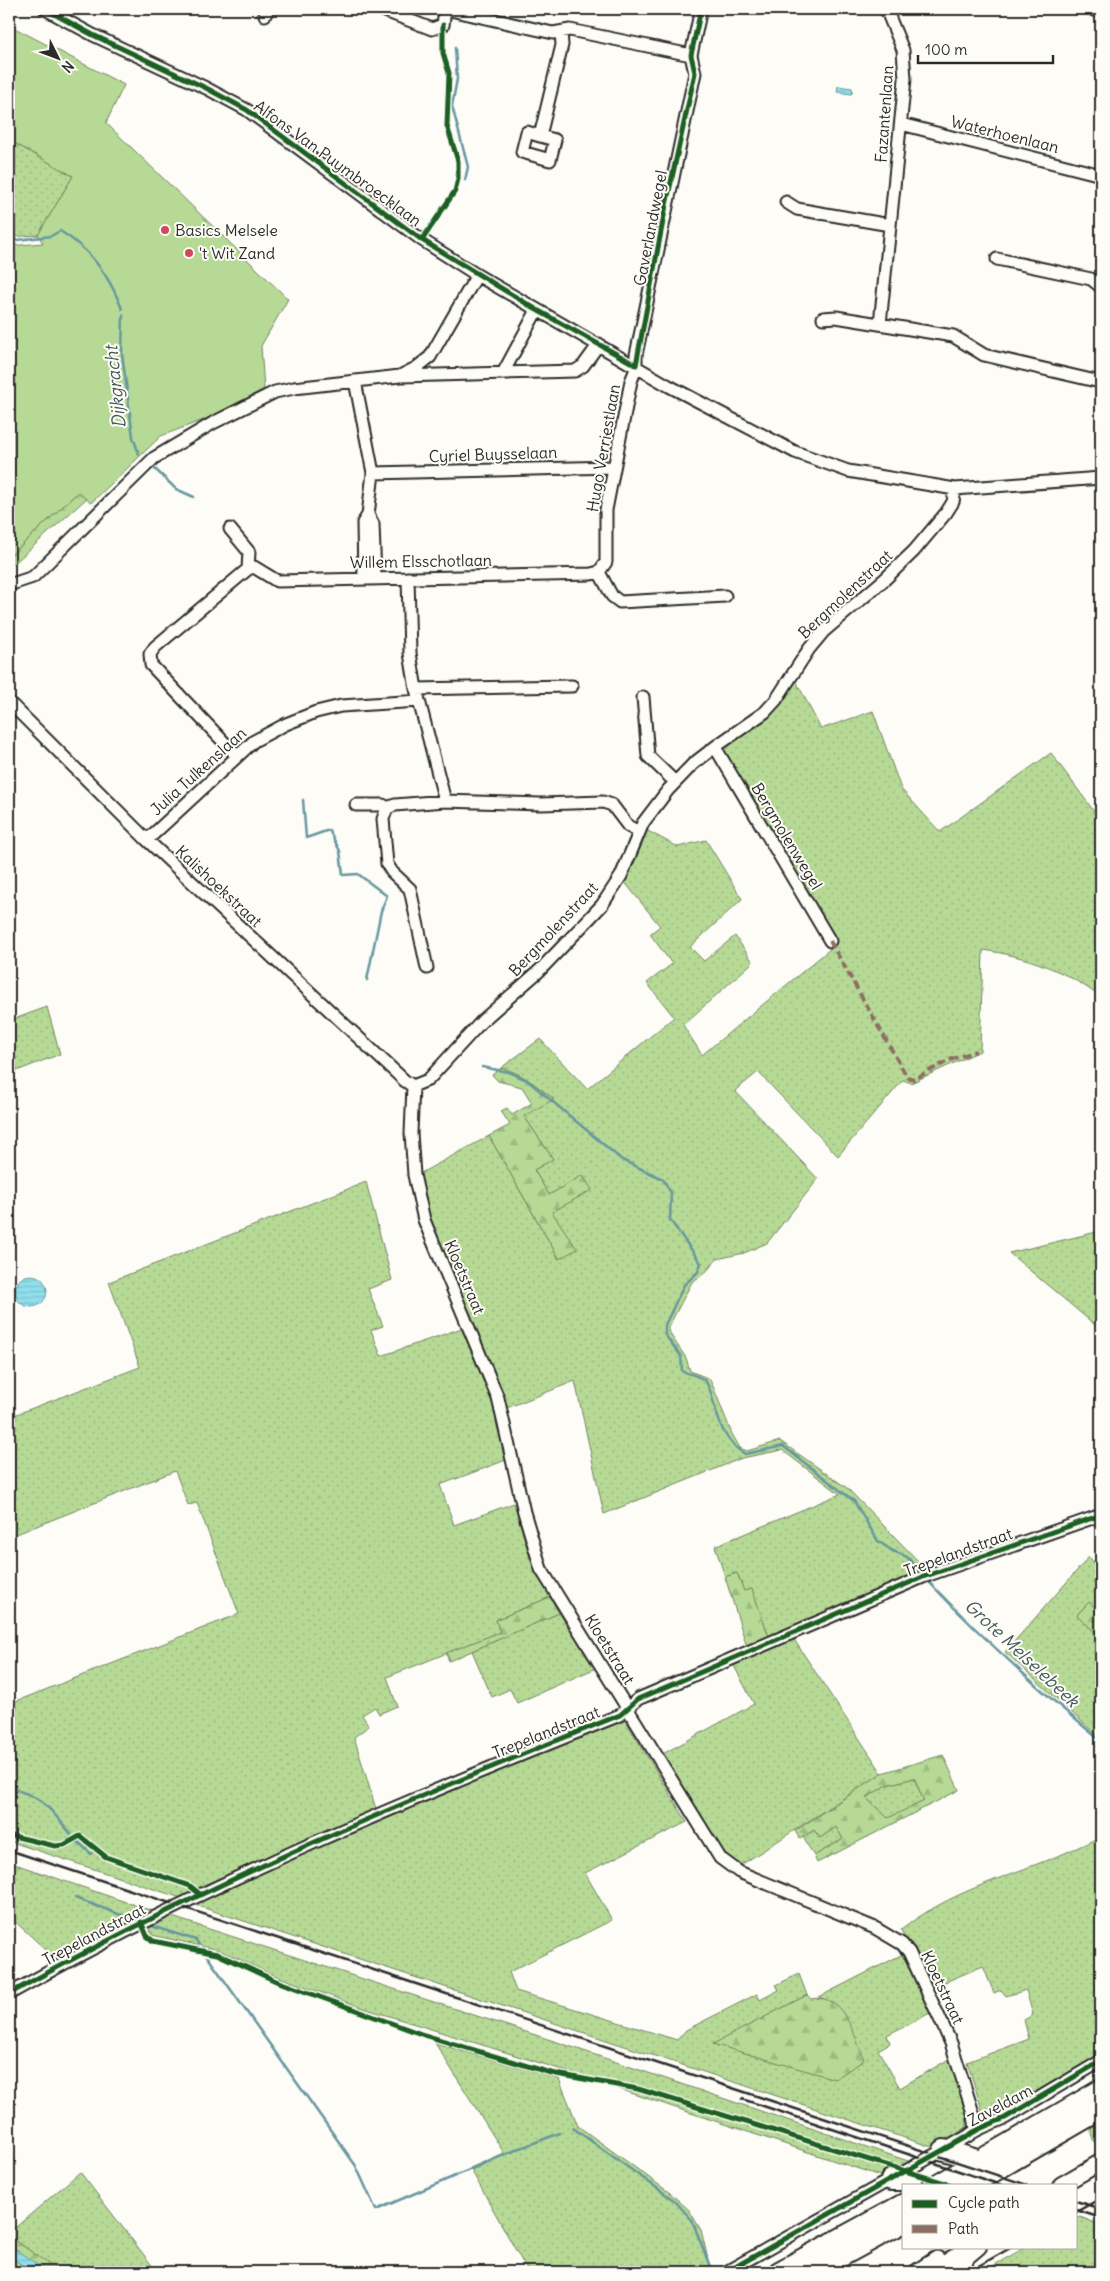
<svg xmlns="http://www.w3.org/2000/svg" width="1110" height="2281" font-family="Delius,sans-serif">
<defs>
<pattern id="grass-dots" width="8" height="8" patternUnits="userSpaceOnUse" patternTransform="scale(1.25)"><rect width="8" height="8" fill="#b6da95"/><path d="M2 2h.1M6 6h.1" fill="none" stroke="#9dbb81" stroke-width="1.8" stroke-linecap="round"/></pattern>
<pattern id="forest-firs" width="22" height="20" patternUnits="userSpaceOnUse" patternTransform="scale(1.25)"><rect width="22" height="20" fill="#b6da95"/><path d="M5 1l3.5 6h-7zM16 11l3.5 6h-7z" fill="#9dbb81"/></pattern>
<pattern id="water-rules" width="6" height="5" patternUnits="userSpaceOnUse" patternTransform="scale(1.25)"><rect width="6" height="5" fill="#8fdfec"/><path d="M0 2.5h6" fill="none" stroke="#7cc0cb"/></pattern>
</defs>
<rect width="100%" height="100%" fill="#fdfcf7"/>
<filter id="ink" filterUnits="userSpaceOnUse"><feTurbulence type="fractalNoise" baseFrequency=".02" numOctaves="2"/><feDisplacementMap in="SourceGraphic" scale="10" xChannelSelector="R" yChannelSelector="G"/><feConvolveMatrix kernelMatrix="1 2 1 2 8 2 1 2 1" color-interpolation-filters="sRGB"/></filter>
<g filter="url(#ink)">
<!-- grass -->
<path fill="url(#grass-dots)" stroke="#708260" d="M9,140L73,176L38,235L9,237Z
M795,679L821,729L873,711L901,789L940,832L1051,753L1099,818L1101,813V1022L1100,997C1066,970 1025,956 983,950L980,1051L911,1083L903,1080L838,1156L758,1072L735,1091L818,1179L767,1243L744,1253L717,1259L705,1273L692,1282L669,1326L670,1334L686,1358L690,1371L710,1379L732,1434L740,1448L747,1451L780,1441L847,1488L926,1569L769,1637L752,1589L744,1591L736,1573L725,1577L715,1546L840,1494L782,1450L742,1458L604,1514L575,1381L504,1409L427,1214L419,1174L489,1136L559,1259L551,1212L591,1189L582,1176L549,1195L534,1170L553,1159L524,1116L553,1099C537,1086 522,1073 501,1068L540,1039L587,1089L674,1017L647,983L672,964L650,934L660,926L623,880L644,829L678,847L706,840L742,899L690,947L704,961L735,936L753,962L683,1025L702,1055L836,944L718,749L769,716Z
M47,1007L60,1054L9,1074V1021Z
M366,1182L392,1280L368,1289L383,1326L371,1330L381,1356L462,1328L495,1410L506,1460L440,1485L454,1525L514,1503L530,1558L550,1597L496,1620L500,1632L387,1677L397,1706L379,1714L375,1707L362,1715L369,1726L354,1737L376,1809L195,1889L181,1898L9,1841V1704L239,1614L197,1503L188,1505L175,1471L9,1537V1417L140,1367L109,1282Z
M1101,1231V1330L1009,1253Z
M1101,1555V1613L1089,1602L1077,1615L1101,1638V1739L1005,1652L1089,1557L1094,1562Z
M559,1613L596,1668L517,1703L510,1689L492,1697L472,1651Z
M793,1638L882,1773L741,1865L726,1859L659,1756L754,1704L732,1662Z
M624,1718L687,1822L585,1873L612,1920L509,1972L516,1991L677,2040L686,2030L757,1994L760,2000L779,1990L776,1985L799,1974L807,1995L714,2044L824,1999L819,1997L903,1954L932,2012L887,2035L890,2043L878,2050L900,2088L949,2059L966,2111L967,2127L935,2148L189,1903Z
M914,1778L924,1801L888,1819L866,1798L887,1785Z
M836,1827L843,1839L814,1856L803,1837L814,1830L820,1838Z
M1101,1836V2054L1000,2116L990,2121L985,2119L967,2062L1029,2039L1024,2020L1033,2015L1026,1990L1006,1996L1001,1990L994,1993L983,1966L931,1988L901,1930C959,1883 1036,1871 1101,1836Z
M9,1862L155,1912L58,1961L9,1916Z
M166,1915L560,2043L911,2162L883,2177L553,2067L357,2006L271,1974L219,1950L152,1935L147,1923Z
M435,2043L559,2079L578,2126L670,2193L689,2210L701,2230L711,2272H528L470,2168L504,2153Z
M80,2172L157,2272H60L9,2236V2233Z
M1080,2217L1101,2225V2272H982L1026,2247H1076V2219Z"/>
<!-- forest -->
<path fill="url(#forest-firs)" stroke="#708260" fill-rule="evenodd" d="M78,492L87,498L9,568V557Z
M501,1068C522,1073 537,1086 554,1099L524,1116L553,1159L534,1170L549,1195L583,1175L592,1190L552,1212L577,1249L559,1259L489,1136L510,1125L501,1111L507,1108L512,1115L532,1103L522,1087L498,1081L492,1075Z
M737,1573L744,1591L752,1589L769,1637L747,1647L725,1577Z
M550,1597L559,1613L449,1661L446,1653L500,1632L496,1620Z
M1089,1602L1101,1613V1638L1077,1615Z
M943,1755L959,1790L817,1863L814,1856L843,1839L836,1827L820,1838L814,1830L800,1839L795,1831L882,1773ZM914,1778L924,1801L888,1818L866,1798L887,1785Z
M807,1995L811,1999C844,1992 855,2037 864,2060L835,2079L713,2044Z
M1101,2122V2149C1094,2142 1091,2139 1091,2128Z
M9,2236L60,2272H16L9,2267Z"/>
<!-- pitch -->
<path fill="#b6da95" stroke="#708260" d="M9,25L124,85L106,123L288,299L261,346L264,389L211,417L161,436L91,503L78,492L9,557V246L43,243L38,235L73,176L9,140Z"/>
<!-- water -->
<path fill="url(#water-rules)" stroke="#67979f" d="M838,86L852,88L853,92L851,94L837,92Z
M15 1291a16 16 0 1 1 32 0a16 16 0 1 1-32 0Z
M9,2245L48,2272H32L9,2256Z"/>
<g fill="none" stroke-linecap="round" stroke-linejoin="round">
<!-- stream -->
<path stroke="#67979f" stroke-width="2.5" d="M455,48L457,79L452,106L468,167L465,180
M9,241L51,236L60,231C90,249 110,277 122,309
M123,315L122,353L133,437L139,454
M155,469L176,489L194,497
M303,800L306,838L329,830L340,851L343,875L358,874L387,896L381,911L367,980
M482,1067L508,1072L527,1080L622,1160L663,1179L671,1193L670,1220L701,1263L698,1272L684,1285L665,1325V1335L681,1356L682,1371C688,1374 698,1375 704,1380C709,1384 710,1391 712,1397C718,1420 724,1442 745,1454L783,1446L854,1501L878,1541L891,1550L907,1557L922,1572
M928,1581C982,1638 1041,1691 1101,1741
M9,1788C43,1796 50,1809 71,1834
M77,1841L91,1854
M75,1898L132,1919
M151,1926L196,1940L199,1945
M207,1956L356,2166L376,2210L518,2149L560,2133
M573,2128L675,2201L692,2220L712,2272"/>
<!-- minor casing -->
<g stroke="#2b2b2b" stroke-width="15">
<path id="minor" d="M45,9L93,35L206,88L247,110L422,240L477,275L669,386L795,452L848,471L955,489L1101,478
M380,9L432,29L443,25L445,9
M446,9L553,33L570,30L691,55
M701,9L691,55L695,73L636,355V369L631,381L606,510V562L599,572L612,596L620,602L725,596
M265,15L268,9
M901,124L1101,175
M540,136L555,140L550,160L522,152L527,132L540,136L562,45L561,32
M786,202L797,209L890,225
M997,259L1091,279L1101,287
M823,318L836,317L953,336L984,355L1100,382
M880,324L905,79L903,50L886,9
M503,373L537,310
M402,376L575,371L583,366L599,344
M355,381L373,473L368,515L363,523L364,579
M373,473L614,467
M368,515L373,524L375,578
M230,529L249,552L248,569
M408,578L410,653L416,689L445,801
M9,585L33,577L154,458L213,423L275,392L294,388L400,376L416,368L430,357L477,275
M416,689L572,686
M643,697L648,756L675,782
M9,702L147,840L405,1081L413,1086
M715,747L830,941
M237,756L151,665L150,654L155,647L248,569L254,567L277,581L591,574L599,572
M356,805H383L387,808L395,805L445,801L541,804L603,802L612,805L628,826L639,832
M387,808L383,819L387,864L392,872L410,889L427,968
M147,840L254,741L286,724L316,712L341,706L419,701
M413,1086L411,1133L414,1175L424,1220L498,1398L524,1512L541,1569L720,1858L739,1872L875,1928L902,1944L909,1952L951,2043L974,2116L976,2129
M413,1086L428,1080L482,1021L539,971L586,922L602,905L621,876L643,823L668,790L693,764L715,747L765,712L776,700L809,649L824,631L885,579L914,551L946,513L953,502L955,489
M9,1994C204,1884 413,1798 620,1715L638,1699L923,1577L1101,1515
M726,2272L968,2136C977,2128 992,2124 1005,2118C1037,2099 1069,2080 1101,2061"/>
</g>
<!-- tertiary casing -->
<g stroke="#2b2b2b" stroke-width="18">
<path id="tertiary" d="M963,2272L966,2258L979,2247"/>
</g>
<!-- secondary casing -->
<g stroke="#2b2b2b" stroke-width="19">
<path id="secondary" d="M1096,9L1101,10
M1061,2185L1101,2162
M917,2272L937,2259
M931,2272L970,2247"/>
</g>
<!-- motorway casing -->
<g stroke="#2b2b2b" stroke-width="24">
<path id="motorway" d="M944,2150L980,2161
M891,2180H910L912,2185
M938,2185L1101,2090
M970,2185L1101,2109
M779,2272L904,2204
M812,2272L904,2222"/>
</g>
<!-- minor -->
<use href="#minor" stroke="#fdfcf7" stroke-width="11"/>
<!-- tertiary -->
<use href="#tertiary" stroke="#fdfcf7" stroke-width="14"/>
<!-- secondary -->
<use href="#secondary" stroke="#fdfcf7" stroke-width="15"/>
<!-- motorway -->
<use href="#motorway" stroke="#fdfcf7" stroke-width="20"/>
<!-- rail -->
<path stroke="#2b2b2b" stroke-width="2.5" d="M9,1850L1027,2185
M742,2099L1001,2185
M1076,2201L1101,2209
M1076,2210L1101,2218
M1076,2212L1101,2198
M968,2272L1012,2247"/>
<!-- quiet -->
<path stroke="#8d6e63" stroke-width="4" stroke-dasharray="8 4" stroke-linecap="butt" d="M830,941L907,1077L914,1079L950,1060L976,1051"/>
<!-- cycleway casing -->
<g stroke="#fdfcf7" stroke-width="8">
<path id="cycleway" d="M45,9L93,35L206,88L247,110L422,240L537,310L636,365
M422,240L455,191L458,179V161L447,126L449,73L443,53V25
M636,365L666,205L695,73L691,55L701,9
M9,1835L55,1846L64,1845L80,1836L106,1857L190,1886L201,1895
M141,1922L147,1936L153,1941L217,1954L276,1981L424,2035L551,2073L638,2089L951,2185
M9,1994C204,1884 413,1798 620,1715L638,1699L923,1577L1101,1515
M726,2272L968,2136C977,2128 992,2124 1005,2118C1037,2099 1069,2080 1101,2061"/>
</g>
<!-- cycleway -->
<use href="#cycleway" stroke="#1b5e20" stroke-width="5"/>
</g>
</g>
<!-- markers -->
<g fill="#d1495b" stroke="#fdfcf7" stroke-width="2">
<circle cx="165" cy="230" r="5"/>
<circle cx="189" cy="253" r="5"/>
</g>
<g text-anchor="middle" dominant-baseline="central" stroke-width="4" stroke-linejoin="round" paint-order="stroke">
<!-- street labels -->
<g font-size="16" fill="#2b2b2b" stroke="#fdfcf7">
<text transform="translate(884 114) rotate(-86)">Fazantenlaan</text>
<text transform="translate(1005 134) rotate(14)">Waterhoenlaan</text>
<text transform="translate(338 163) rotate(36)">Alfons Van Puymbroecklaan</text>
<text transform="translate(650 228) rotate(-79)">Gaverlandwegel</text>
<text transform="translate(603 448) rotate(-80)">Hugo Verriestlaan</text>
<text transform="translate(493 454) rotate(-2)">Cyriel Buysselaan</text>
<text transform="translate(421 561) rotate(-1)">Willem Elsschotlaan</text>
<text transform="translate(845 594) rotate(-43)">Bergmolenstraat</text>
<text transform="translate(198 771) rotate(-42)">Julia Tulkenslaan</text>
<text transform="translate(787 836) rotate(59)">Bergmolenwegel</text>
<text transform="translate(219 886) rotate(43)">Kalishoekstraat</text>
<text transform="translate(553 929) rotate(-47)">Bergmolenstraat</text>
<text transform="translate(465 1277) rotate(67)">Kloetstraat</text>
<text transform="translate(958 1552) rotate(-20)">Trepelandstraat</text>
<text transform="translate(610 1649) rotate(58)">Kloetstraat</text>
<text transform="translate(546 1732) rotate(-22)">Trepelandstraat</text>
<text transform="translate(94 1934) rotate(-28)">Trepelandstraat</text>
<text transform="translate(943 1987) rotate(65)">Kloetstraat</text>
<text transform="translate(1000 2105) rotate(-28)">Zaveldam</text>
</g>
<!-- poi labels -->
<g font-size="16" fill="#2b2b2b" stroke="#fdfcf7" text-anchor="start">
<text x="175" y="230">Basics Melsele</text>
<text x="199" y="253">'t Wit Zand</text>
</g>
<!-- water labels -->
<g font-size="18" font-style="italic" fill="#44585b" stroke="#fdfcf7">
<text transform="translate(115 387) rotate(-96)">Dijkgracht</text>
<text transform="translate(1022 1653) rotate(43)">Grote Melselebeek</text>
</g>
</g>
<!-- margin -->
<rect width="1110" height="2281" fill="none" stroke="#fdfcf7" stroke-width="30"/>
<rect x="15" y="15" width="1080" height="2251" fill="none" stroke="#2b2b2b" stroke-width="2" filter="url(#ink)"/>
<!-- legend -->
<rect x="902" y="2184" width="175" height="65" fill="#fdfcf7" stroke="#a9a8a5"/>
<rect x="912" y="2200" width="25" height="8" fill="#1b5e20" stroke="#a9a8a5"/>
<text x="948" y="2208" font-size="15" fill="#2b2b2b">Cycle path</text>
<rect x="912" y="2225" width="25" height="8" fill="#8d6e63" stroke="#a9a8a5"/>
<text x="948" y="2234" font-size="15" fill="#2b2b2b">Path</text>
<!-- north arrow -->
<g transform="translate(58 58) rotate(132)" stroke="#fdfcf7" stroke-width="4" paint-order="stroke">
<path d="M0-4L9 19L0 12L-9 19Z" fill="#2b2b2b"/>
<text y="-8" font-size="14" font-weight="bold" text-anchor="middle" fill="#2b2b2b">N</text>
</g>
<!-- scale -->
<path d="M918 55v8h135v-8" fill="none" stroke="#2b2b2b" stroke-width="2.5"/>
<text x="925" y="55" font-size="15" fill="#2b2b2b" stroke="#fdfcf7" stroke-width="4" paint-order="stroke">100 m</text>
</svg>
